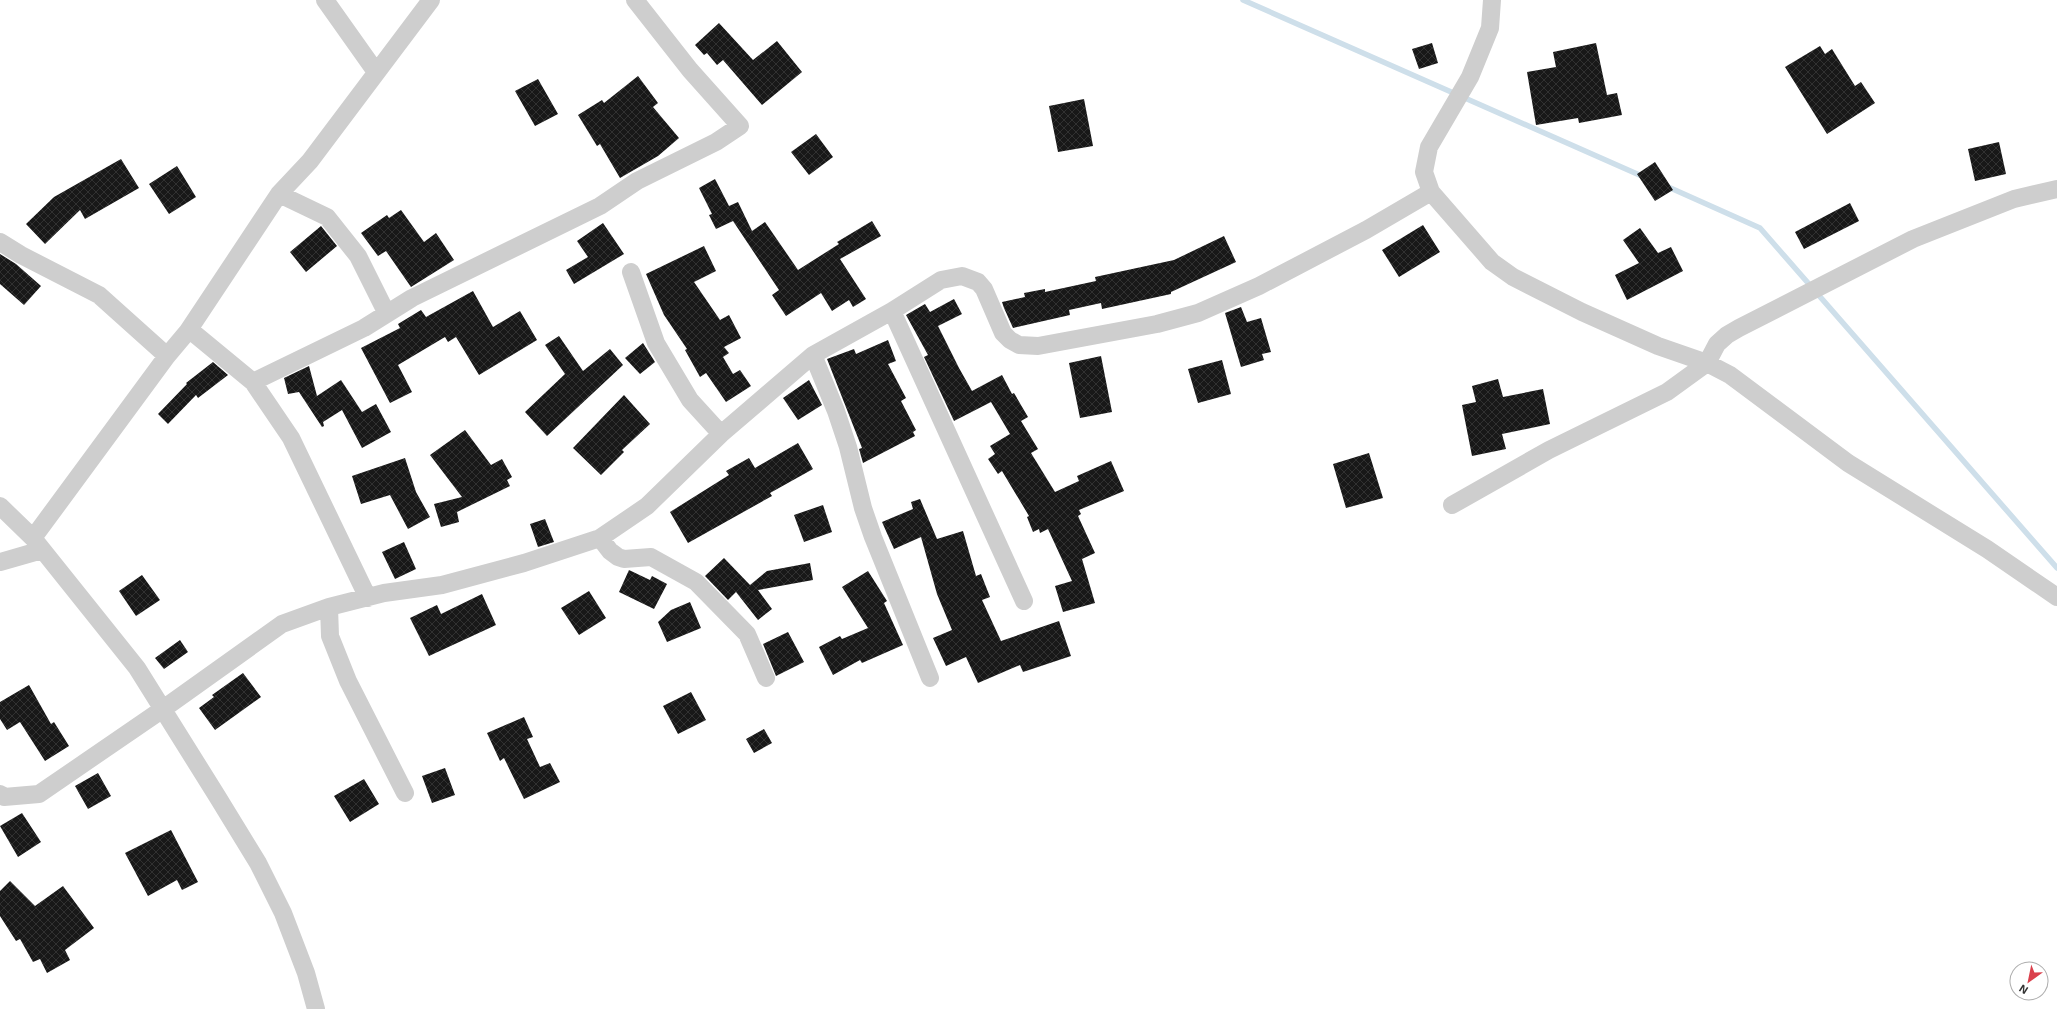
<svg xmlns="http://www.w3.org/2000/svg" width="2057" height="1009" font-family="'Exo 2',sans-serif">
<defs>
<pattern id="building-cross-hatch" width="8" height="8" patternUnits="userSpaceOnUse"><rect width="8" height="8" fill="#181818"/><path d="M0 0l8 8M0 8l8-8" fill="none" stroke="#313131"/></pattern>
</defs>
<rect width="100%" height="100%" fill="#fff"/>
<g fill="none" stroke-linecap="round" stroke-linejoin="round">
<!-- stream -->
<path stroke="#cedfea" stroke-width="5.5" d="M1243,0L1644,177
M1666,186L1760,228L2057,568"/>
</g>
<!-- building -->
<path fill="url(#building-cross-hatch)" d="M719,23L753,60L777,41L802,72L762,105L723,60L717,65L707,53L704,55L695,45Z
M1432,43L1438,63L1419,69L1412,49Z
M1596,43L1607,95L1617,93L1622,115L1579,123L1578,118L1536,125L1527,72L1556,67L1553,52Z
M1820,46L1825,54L1832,49L1855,86L1861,82L1875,103L1827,134L1785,67Z
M638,76L658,103L653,107L679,138L658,156L620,178L600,144L597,146L578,115L602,100L604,103Z
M538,79L558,114L535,126L515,91Z
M1084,99L1093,146L1058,152L1049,106Z
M816,134L833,157L809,175L791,152Z
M1999,142L2006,174L1975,181L1968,149Z
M121,159L139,188L85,219L80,210L45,244L26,224L54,197Z
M1655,162L1673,190L1655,201L1637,174Z
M177,166L196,197L169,214L149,184Z
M715,179L729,206L738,202L752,231L765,222L798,270L839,244L837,242L872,221L881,236L840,259L866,299L853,307L849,300L832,311L821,293L786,316L772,295L779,290L733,221L716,229L709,215L712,214L699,188Z
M1850,203L1859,221L1804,249L1795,232Z
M401,210L424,242L436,233L454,260L411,287L386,251L378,256L361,233L387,215L389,218Z
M603,223L624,254L574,284L566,270L588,257L577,241Z
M1423,225L1440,252L1399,277L1382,250Z
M321,226L337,246L306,272L290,252Z
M1640,228L1658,253L1671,247L1683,271L1627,300L1615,275L1639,263L1623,240Z
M1224,236L1236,262L1171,292V294L1102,309L1101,303L1069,310L1070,315L1013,328L1004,308L1002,302L1025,297L1024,293L1045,289V292L1096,281L1095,277L1174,260Z
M704,246L716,271L694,282L720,320L729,315L741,338L724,347L729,353L723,357L733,374L740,370L751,386L726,402L706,373L700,377L685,350L687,349L664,315L646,274Z
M0,254L16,264L41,286L24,305L0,284Z
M473,291L493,327L520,311L537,340L479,375L456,337L448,342L445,337L398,365L412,392L390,403L361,348L400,328L398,324L421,310L426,317Z
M954,299L962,314L938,326L959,368L972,391L1002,375L1012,394L1014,393L1028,417L1021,421L1038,449L1031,453L1055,492L1079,481L1077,476L1111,461L1124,491L1079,510L1081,514L1078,516L1095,553L1082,559L1095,603L1063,612L1055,586L1072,581L1048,529L1040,533L1039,529L1033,532L1027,517L1029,516L1002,471L998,474L988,459L995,454L990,446L1010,434L991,402L954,421L924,357L928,355L906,315L925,304L930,312Z
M1241,307L1247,322L1261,318L1271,352L1262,354L1264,360L1241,367L1225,313Z
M559,336L583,371L610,349L623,365L547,436L525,412L565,374L545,345Z
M888,340L896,361L888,364L906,398L901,401L916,430L913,432L915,436L863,463L859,449L862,448L827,359L854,349L856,354Z
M643,343L655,362L640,374L625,358Z
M1101,356L1112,412L1080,418L1069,363Z
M1222,360L1231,394L1198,403L1188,369Z
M213,362L228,375L198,398L196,395L168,424L158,414L187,384L186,383Z
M309,366L317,396L341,380L362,412L376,404L391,432L362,448L342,410L323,422L324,426L322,427L299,392L288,394L284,378Z
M1498,379L1503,397L1543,389L1550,424L1502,434L1506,449L1472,456L1462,405L1476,402L1472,386Z
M809,380L822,405L798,420L783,398Z
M624,395L650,424L622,450L624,452L601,475L573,448Z
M465,430L491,465L502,459L512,477L507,480L510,486L457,512L459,522L441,527L434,504L462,497L430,455Z
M798,443L813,469L770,493L772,496L688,543L670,512L729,475L726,471L749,458L755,468Z
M1369,453L1383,498L1346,508L1333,464Z
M405,458L416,492L430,517L408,529L390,495L361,504L352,476Z
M920,499L937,539L963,531L976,576L981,574L990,597L982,600L1001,641L1059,621L1071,656L1023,672L1020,665L978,683L966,657L946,666L933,638L952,630L937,594L921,537L894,549L882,522L913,509L911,502Z
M823,505L832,532L804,542L794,515Z
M545,519L554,542L538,547L530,524Z
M404,542L416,569L395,579L382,552Z
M724,558L750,585L767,571L810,563L813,580L758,590L772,609L758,620L736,592L728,600L705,576Z
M629,570L650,580L652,576L667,584L654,609L619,592Z
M868,571L887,601L884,603L903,645L862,663L860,660L833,675L819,647L840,636L842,639L868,628L842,587Z
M142,575L160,600L136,616L119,591Z
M589,591L606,618L579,635L561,608Z
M482,594L496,625L429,656L410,618L437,605L441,614Z
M690,602L701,628L667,642L658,622L671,610Z
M788,632L804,662L776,676L763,644Z
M180,640L188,652L164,669L155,658Z
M243,673L261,697L215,730L199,708L214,697L212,695Z
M29,685L51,724L54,722L69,746L45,761L20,722L7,730L0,719V702Z
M691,692L706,720L678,734L663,706Z
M524,717L533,737L527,739L540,767L550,763L560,782L524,799L504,758L500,761L487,733Z
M764,729L772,743L754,753L746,739Z
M445,768L455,795L432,803L422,776Z
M98,773L111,796L88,809L75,786Z
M364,779L379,804L350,822L334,796Z
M22,813L41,842L18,857L0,826Z
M171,830L198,882L182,890L177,880L148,896L125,853Z
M10,881L35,906L63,886L94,928L65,950L70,960L47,973L40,959L33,962L20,939L16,941L0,916V891Z"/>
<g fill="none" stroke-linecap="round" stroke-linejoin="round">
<!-- minor -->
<path stroke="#cecece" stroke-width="18" d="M325,0L376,72
M1492,0L1490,28L1470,77L1429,147L1424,172L1431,192L1492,262L1513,277L1582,312L1658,346L1707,363L1730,375L1848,463L1987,549L2057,597
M279,194L327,217L358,256L387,314
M0,242L21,255L99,295L167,356
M631,272L656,343L690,400L721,434
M892,311L1024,601
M188,331L196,335L253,382L291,438L368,598
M813,355L836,411L848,447L863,508L873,537L930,678
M253,382L364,328L412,298L600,206L637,181L716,142L740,126L690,70L635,0
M1452,505L1549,450L1667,392L1707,363L1717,344L1727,335L1739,328L1913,239L2014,199L2057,189
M0,506L33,538L137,668L217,796L258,863L283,913L306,973L316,1009
M33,538L167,356L188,331L279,194L310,161L431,0
M600,538L610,551L618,557L624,559L651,557L696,582L747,634L766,678
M0,562L42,550
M329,607L330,636L348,681L405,793
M0,794L4,797L39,794L163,709L282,624L329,607L384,593L442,585L524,563L600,538L647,506L721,434L813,355L892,311L941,280L962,276L978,282L984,289L1003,333L1010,340L1019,345L1038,346L1157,324L1198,313L1259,286L1366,230L1431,192"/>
</g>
<!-- north arrow -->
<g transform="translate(2029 981) rotate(213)"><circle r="19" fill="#ffffff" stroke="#adadad"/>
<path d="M0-3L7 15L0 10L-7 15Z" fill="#da404c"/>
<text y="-6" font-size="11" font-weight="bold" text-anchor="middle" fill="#313131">N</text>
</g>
</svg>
